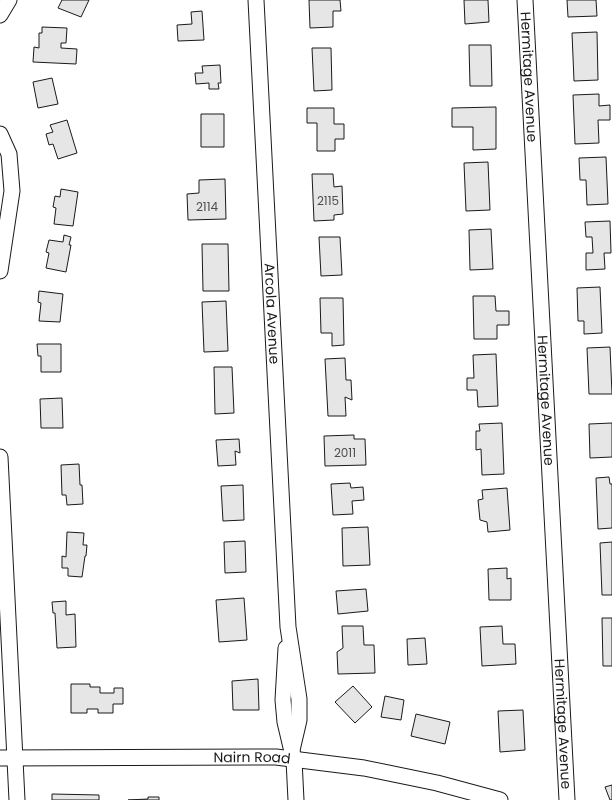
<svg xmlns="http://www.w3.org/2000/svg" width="612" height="800" font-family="Poppins,sans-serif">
<rect width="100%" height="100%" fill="#fff"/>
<!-- building -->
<path fill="#e6e6e6" stroke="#1a1a1a" d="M62,0H89L81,17L58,8Z
M309,0H340L341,11H333V27L310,28Z
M464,0H488L489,22L465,24Z
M567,0H596L597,16L568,17Z
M202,11L204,40L178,41L177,25L192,24L191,12Z
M42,27L67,28L66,43H61V48L77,49L76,64L33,62L34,47L39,48V33H42Z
M597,32L598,80L574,81L572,33Z
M469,45H491L492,86H470Z
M312,48H331L332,90L314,91Z
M220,65L221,83H218L219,89H209V83L196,84L195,73H203L202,66Z
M52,78L58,104L38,108L33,82Z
M599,94V106L610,105V120H598L599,143L575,144L573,95Z
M496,107V149L473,150V127H452V108Z
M307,108H334V124H344V139H335V151H317V123H307Z
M201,114H224V147H201Z
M67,120L77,153L58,159L53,144L49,145L46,134L53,132L50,125Z
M606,157L608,204L587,205L586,180H580L579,158Z
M488,162L490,210L466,211L464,163Z
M312,174H333L334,187L342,186L343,214L334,215V220L314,221Z
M225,179L226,219L188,220L187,194L199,193V180Z
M61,189L78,192L73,226L54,224L56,208L53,207L55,196L60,197Z
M610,221L611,253H604L605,269L586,270V253H593L592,237H586L585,222Z
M491,229L493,269L470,270L469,230Z
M64,235L71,237L69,245H71L66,272L46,268L49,253L46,252L49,240L63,242Z
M319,237H340L342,275L321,276Z
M202,244H228L229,291H203Z
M600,287L602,333L584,334V321H578L577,288Z
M39,291L63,294L60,322L39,321L41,303L38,302Z
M473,296H495L496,311H509V325H497V339H474Z
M320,298H343L344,345L332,346V333H321Z
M226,301L228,351L204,352L202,302Z
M37,344H61V372H41V356H38Z
M610,347L612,394H589L587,348Z
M496,354L498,406L478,407L477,390H467V378H474L473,355Z
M345,358L346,380H351L352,400L345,397L346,416H328L325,359Z
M214,367H232L234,413L215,414Z
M62,398L63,428H41L40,399Z
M502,423L504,474L482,475L481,449L476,450V431H480L479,424Z
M612,423V457L590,458L589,424Z
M354,435V439H365L366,465L325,466L324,436Z
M239,439L240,453L235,451L236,465L218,466L216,440Z
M79,464L80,485H82L83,504L67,505L66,495H62L61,465Z
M609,477L610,484H612V528L598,529L596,478Z
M350,483L351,488L363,487L364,500L352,501L353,514L333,515L331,484Z
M243,485L244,520L223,521L221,486Z
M507,488L510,530L488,532L487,522L480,520L478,500L483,499L482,490Z
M368,527L370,565L343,566L342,528Z
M67,532L84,533L83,545H87L86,556H85L82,577L68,576V568H62V556L66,557Z
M245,541L246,572L225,573L224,542Z
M612,542V595H602L600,543Z
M507,568V579L511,578V600H489L488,569Z
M366,589L368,611L338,614L336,591Z
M244,598L247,640L219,642L216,600Z
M66,601V615L75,614L76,647L57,648L55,613H53L52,602Z
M602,618H612V666H603Z
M342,626H363L364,645H374L375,673L338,674L337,652L343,648Z
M502,626L503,644H515L516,664L482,666L480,627Z
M425,638L427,664L408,665L407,639Z
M258,679L259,710H233L232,681Z
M71,684H90V687H100V693H114V688H123V704H113V713H98V709H87V713H71Z
M353,686L372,707L355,723L335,702Z
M385,696L404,700L401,720L381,717Z
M523,710L525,750L500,752L498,711Z
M416,714L450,722L445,744L411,736Z
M612,785V800H610L605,787Z
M52,794L99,795V800H52Z
M148,797H159V800H128L148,799Z"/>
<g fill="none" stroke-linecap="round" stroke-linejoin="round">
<!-- minor casing -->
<g stroke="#1a1a1a" stroke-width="17">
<g id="minor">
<path id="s1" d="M256,0L288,627L299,699V720L292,750"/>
<path id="s2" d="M525,0L567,800"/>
<path d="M0,15L9,0"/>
<path d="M0,134L9,154L12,191L0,271"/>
<path d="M0,457L17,800"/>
<path d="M286,648L283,700L285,722L294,760L296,800"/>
<path id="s3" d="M0,758L276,757L364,768L437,783L500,800"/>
</g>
</g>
<!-- minor -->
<use href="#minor" stroke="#fff" stroke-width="15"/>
</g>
<g text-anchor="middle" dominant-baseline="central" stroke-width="3" stroke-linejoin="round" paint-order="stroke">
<!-- number labels -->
<g font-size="12" fill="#4d4d4d">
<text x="328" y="200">2115</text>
<text x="207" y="206">2114</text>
<text x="345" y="452">2011</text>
</g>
<!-- street labels -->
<g font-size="14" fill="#1a1a1a" stroke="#fff">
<text stroke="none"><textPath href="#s2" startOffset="77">Hermitage Avenue</textPath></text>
<text stroke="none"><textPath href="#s1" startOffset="314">Arcola Avenue</textPath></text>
<text stroke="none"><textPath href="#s2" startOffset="401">Hermitage Avenue</textPath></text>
<text stroke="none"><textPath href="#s2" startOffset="725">Hermitage Avenue</textPath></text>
<text stroke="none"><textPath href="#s3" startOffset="252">Nairn Road</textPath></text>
</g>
</g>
</svg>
